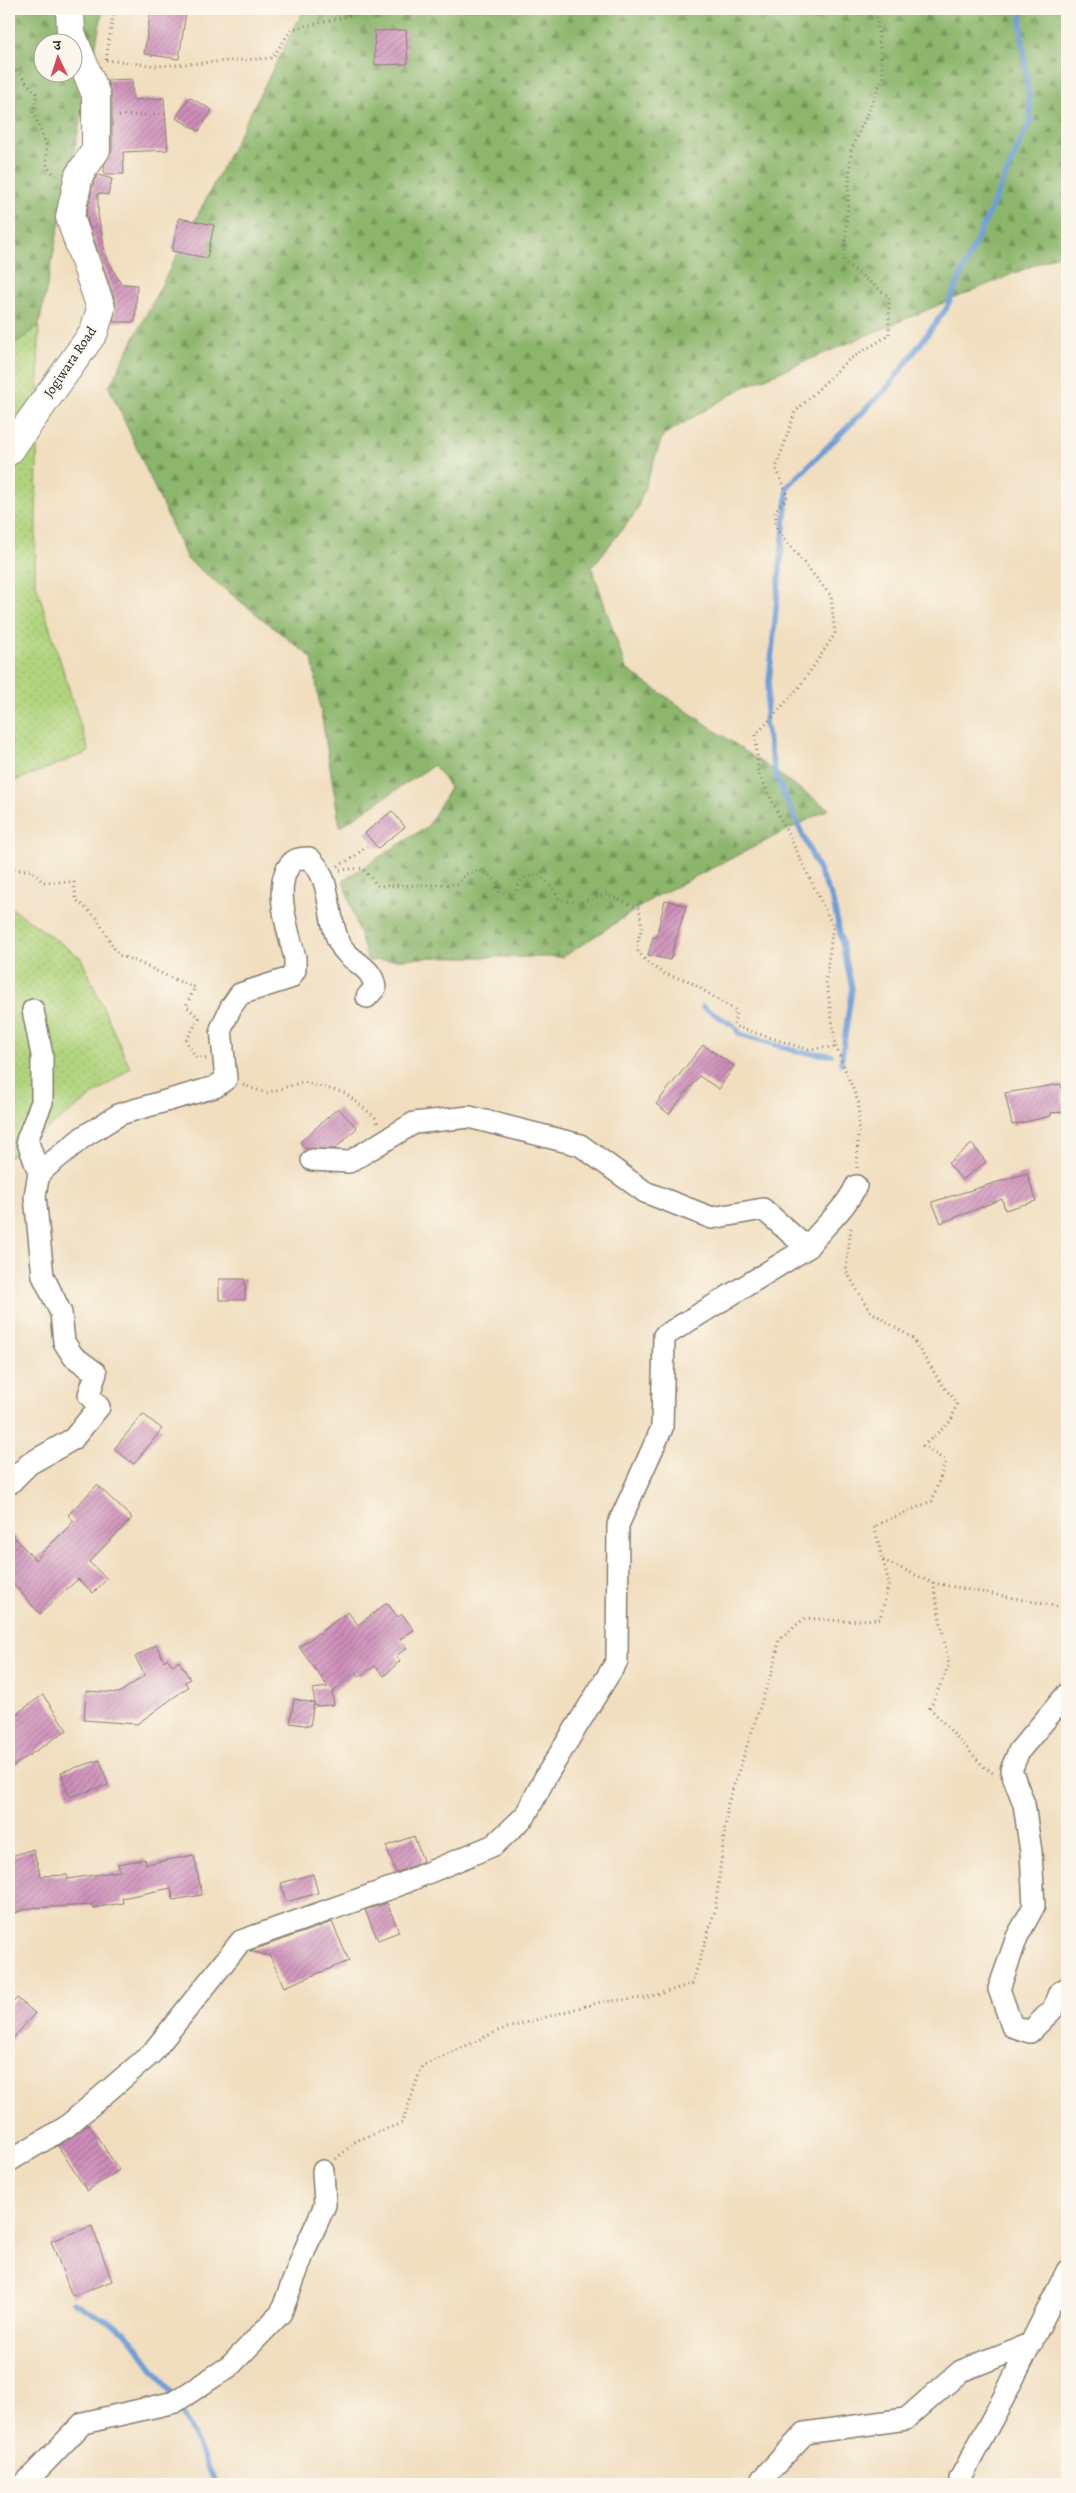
<svg xmlns="http://www.w3.org/2000/svg" width="1076" height="2493" font-family="Alegreya,'Noto Serif Devanagari',serif">
<defs>
<pattern id="grass-dots" width="8" height="8" patternUnits="userSpaceOnUse" patternTransform="scale(1.25)"><rect width="8" height="8" fill="#b0d47d"/><path d="M2 2h.1M6 6h.1" fill="none" stroke="#97b56b" stroke-width="1.8" stroke-linecap="round"/></pattern>
<pattern id="forest-firs" width="22" height="20" patternUnits="userSpaceOnUse" patternTransform="scale(1.25)"><rect width="22" height="20" fill="#8cb66c"/><path d="M5 1l3.5 6h-7zM16 11l3.5 6h-7z" fill="#729358"/></pattern>
<pattern id="building-hatch" width="6" height="6" patternUnits="userSpaceOnUse" patternTransform="scale(1.25)"><rect width="6" height="6" fill="#ce8eba"/><path d="M-1 1l2-2M0 6l6-6M5 7l2-2" fill="none" stroke="#a67396"/></pattern>
</defs>
<rect width="100%" height="100%" fill="#fbf7ec"/>
<filter id="ink" filterUnits="userSpaceOnUse"><feTurbulence type="fractalNoise" baseFrequency=".02" numOctaves="2"/><feDisplacementMap in="SourceGraphic" scale="10" xChannelSelector="R" yChannelSelector="G"/><feConvolveMatrix kernelMatrix="1 2 1 2 8 2 1 2 1" color-interpolation-filters="sRGB"/></filter>
<filter id="wash" filterUnits="userSpaceOnUse"><feTurbulence type="fractalNoise" baseFrequency=".0096" numOctaves="4" result="noise"/><feDisplacementMap in="SourceGraphic" scale="20" xChannelSelector="R" yChannelSelector="G"/><feGaussianBlur stdDeviation="1.12" result="paint"/><feColorMatrix in="noise" values="0 0 0 0 0 0 0 0 0 0 0 0 0 0 0 0 0 1.4 0 .05"/><feComposite in="paint" operator="in"/></filter>
<g filter="url(#wash)">
<rect width="100%" height="100%" fill="#f1debf"/>
<!-- grass -->
<path fill="url(#grass-dots)" stroke="#66784c" d="M39,325L35,581L89,752L9,783V348Z
M9,906L81,958L130,1068L9,1157Z"/>
<!-- forest -->
<path fill="url(#forest-firs)" stroke="#546944" fill-rule="evenodd" d="M9,9H103L39,325L9,348ZM42,42H72V72H42Z
M304,9H1067V251L744,387L663,435L636,512L592,567L626,669L829,809L655,897L563,957H438L368,961L343,880L428,826L450,788L434,765L340,827L312,658L187,559L109,387Z"/>
<g fill="none" stroke-linecap="round" stroke-linejoin="round">
<!-- stream -->
<path stroke="#6e9ed7" stroke-width="5.5" d="M703,1007L734,1026L740,1034L799,1052L831,1055
M841,1063L852,988L833,901L776,777L765,723L788,486L889,386L946,309L1031,119L1021,26L1022,9
M73,2302L126,2332L171,2393
M183,2413L216,2484"/>
</g>
<g id="blocks">
<!-- building -->
<path fill="url(#building-hatch)" d="M151,9L186,12L179,59L144,54Z
M406,30L408,64L375,65L374,31Z
M132,79L133,100L164,98L168,150L123,152L124,174H104V165L112,150V95L107,80Z
M189,97L212,110L199,131L176,118Z
M98,175L112,179L108,195L98,193V215L106,257L121,284L137,285L135,322H113L116,303L86,216L94,181Z
M179,218L214,225L207,258L172,251Z
M392,811L405,827L378,848L365,833Z
M665,900L686,906L670,960L648,955L653,937L656,938Z
M703,1045L734,1066L719,1089L699,1076L669,1114L656,1104Z
M1061,1084L1064,1112L1051,1113V1116L1012,1125L1005,1093Z
M338,1108L357,1128L335,1149H306L300,1142Z
M972,1144L986,1162L962,1180L948,1163Z
M1027,1173L1036,1201L1005,1210L1002,1199L941,1223L932,1202Z
M219,1279H245V1300H219Z
M143,1414L162,1429L134,1464L114,1449Z
M97,1485L132,1518L89,1562L107,1579L93,1593L78,1579L40,1614L9,1579V1531L35,1560L74,1521L68,1515Z
M387,1603L398,1617L402,1614L414,1630L400,1639L407,1648L396,1656L400,1661L384,1676L375,1666L359,1677L356,1672L332,1693L334,1705L315,1706L313,1689L328,1687L299,1647L348,1612L358,1625Z
M156,1645L164,1661L167,1658L172,1665L179,1661L190,1679L185,1682L188,1687L137,1724L84,1720L86,1691L119,1693L145,1675L135,1657Z
M43,1695L67,1730L9,1769V1719Z
M294,1699L314,1703L310,1726L290,1723Z
M100,1760L108,1785L69,1797L61,1772Z
M414,1836L423,1861L396,1873L386,1846Z
M33,1849L41,1876L67,1875L68,1879L120,1871L118,1864L145,1859L146,1864L194,1855L202,1895L173,1900L171,1888L122,1898L123,1903L93,1908V1905L30,1908L9,1915V1857Z
M313,1874L318,1893L286,1902L281,1883Z
M387,1903L399,1932L378,1940L365,1910Z
M332,1922L349,1961L284,1987L270,1956L250,1951Z
M17,1998L35,2013L9,2043V2007Z
M89,2124L119,2170L87,2191L58,2146Z
M92,2226L112,2281L72,2296L51,2241Z"/>
</g>
</g>
<g filter="url(#ink)">
<use href="#blocks" fill-opacity="0" stroke="#867d6e" stroke-width="1"/>
<g fill="none" stroke-linecap="round" stroke-linejoin="round">
<!-- minor casing -->
<g stroke="#867d6e" stroke-width="24">
<path id="minor" d="M312,1160L349,1162L414,1123L469,1117L580,1145L645,1192L712,1218L763,1209L807,1248
M39,1173L83,1137L120,1114L215,1087L226,1079L221,1029L231,1007L240,994L290,978L295,970V958C289,933 270,880 294,861C298,858 304,858 309,858C334,880 325,916 340,944C349,963 373,965 375,988L367,997
M9,1484L29,1464L73,1439L99,1407L89,1395L96,1373L73,1356L64,1342L61,1313L43,1276L35,1196L39,1173L27,1140L42,1102V1055L33,1010
M1067,1694L1019,1751L1011,1770L1024,1804L1031,1852L1034,1906L1017,1937L999,1989L1012,2026L1030,2032L1053,2009L1059,1993L1067,1988
M9,2161L66,2127L152,2053L241,1941L394,1887L494,1845L525,1816L546,1776L617,1661L618,1525L662,1428L664,1336L807,1248C823,1226 845,1210 856,1186
M24,2484L83,2423L175,2402L230,2366L281,2313L306,2247L325,2205L323,2171
M760,2484L762,2479L805,2433L906,2419L961,2371L1032,2343
M960,2484V2479L1004,2397L1067,2271"/>
</g>
<!-- tertiary casing -->
<g stroke="#867d6e" stroke-width="30">
<path id="tertiary" d="M9,451L94,332L101,308L70,217L79,175L96,150V95L71,33L70,9"/>
</g>
<!-- path -->
<path stroke="#867d6e" stroke-width="3" stroke-dasharray="1 4" stroke-linecap="butt" d="M106,60L157,66L272,58L292,29L363,13L365,9
M106,60L114,9
M9,63L37,94L33,112L46,144L47,167L56,176
M119,116L168,114
M338,866L351,859L367,846
M9,870H31L43,882H74L76,900L97,918L118,955C145,963 168,979 195,987L186,1006L199,1018L186,1041L196,1057L206,1059
M340,870L362,868L378,886L458,884L465,874L480,870L497,881L500,893H516C519,879 524,876 539,875L551,886L559,899L579,903L606,894L639,908L642,927L638,940V952L648,963L666,975L687,980L736,1011L734,1026L806,1049L836,1047
M243,1085L266,1093L303,1082L345,1093L375,1117L378,1123
M857,1168L859,1104L836,1047L826,979L833,926L758,772L756,735L800,686L835,634L831,596L777,530L775,511L788,496L776,468L795,412L847,361L889,335V297L844,262L851,151L883,77L876,9
M883,1560L933,1583L949,1665L930,1708L983,1766L993,1773
M933,1583L1067,1608
M336,2159L356,2141L402,2123L422,2066L500,2030L600,2002L645,1998L692,1984L715,1911L728,1803L775,1662L779,1640L805,1618L842,1621L880,1619L889,1583L874,1526L932,1501L946,1461L923,1446L951,1421L957,1403L943,1386L912,1338L870,1311L846,1271L851,1227"/>
<!-- minor -->
<use href="#minor" stroke="#fff" stroke-width="21"/>
<!-- tertiary -->
<use href="#tertiary" stroke="#fff" stroke-width="28"/>
</g>
</g>
<g text-anchor="middle" dominant-baseline="central" stroke-width="4" stroke-linejoin="round" paint-order="stroke">
<!-- street labels -->
<g font-size="14" fill="#1c1c1c" stroke="#fbf7ec">
<text transform="translate(70 362) rotate(-56)">Jogiwara Road</text>
</g>
</g>
<!-- margin -->
<rect width="1076" height="2493" fill="none" stroke="#fbf7ec" stroke-width="30"/>
<!-- north arrow -->
<g transform="translate(58 58) rotate(356)"><circle r="24" fill="#fbf7ec" stroke="#a29f99"/>
<path d="M0-4L9 19L0 12L-9 19Z" fill="#d1495b"/>
<text y="-8" font-size="14" font-weight="bold" text-anchor="middle" fill="#1c1c1c">उ</text>
</g>
</svg>
